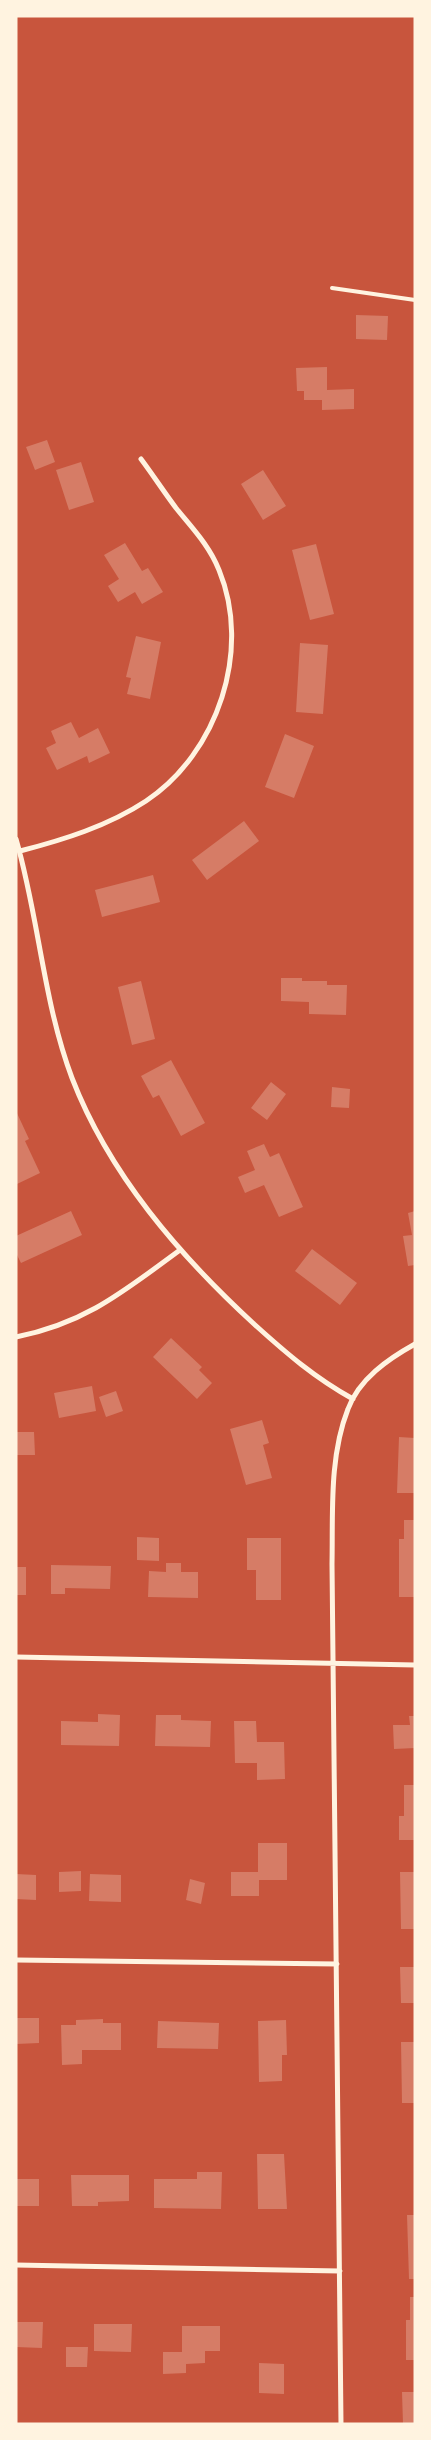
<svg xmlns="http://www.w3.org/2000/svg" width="431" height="2440" font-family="Manrope,sans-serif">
<rect width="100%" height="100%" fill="#c8553d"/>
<!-- building -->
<path fill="#d67c66" d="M356,315L388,316L387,340L356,339Z
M327,367V390L354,389V409L322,410V400H304V391H297L296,368Z
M47,440L55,462L35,470L26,447Z
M81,462L94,502L69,510L56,470Z
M263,470L286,506L263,520L241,484Z
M125,543L142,571L148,568L163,592L142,604L135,592L118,602L108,586L119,579L104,555Z
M316,544L334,614L310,620L292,550Z
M136,636L161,642L150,699L127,694L131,678L126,677Z
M300,643L328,645L323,714L296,712Z
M71,722L79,738L98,728L110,753L89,763L87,756L57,770L46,748L56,743L51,731Z
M285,734L314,746L294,798L265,787Z
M244,821L259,841L207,880L192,860Z
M153,875L160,902L102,917L95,890Z
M281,978H302V981H327V985H347L346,1015L309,1014V1002L281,1001Z
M141,981L155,1039L132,1045L118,987Z
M171,1060L205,1123L181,1136L159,1095L153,1098L141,1076Z
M271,1082L286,1094L267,1120L251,1108Z
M332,1087L350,1089L349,1108L331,1107Z
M16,1111L29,1139L25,1141L40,1173L17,1184Z
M264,1144L270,1157L279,1153L303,1207L279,1217L264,1185L245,1193L238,1177L255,1170L247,1151Z
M71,1211L82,1235L21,1263L16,1253V1236Z
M415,1211V1265L408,1266L403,1236L412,1235L408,1213Z
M312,1249L357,1283L340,1305L295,1271Z
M171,1338L202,1367L199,1370L212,1383L197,1399L153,1357Z
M92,1386L96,1411L59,1418L54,1393Z
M116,1391L123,1411L106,1417L99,1397Z
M262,1420L269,1443L263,1445L272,1478L246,1485L230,1429Z
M16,1432H34L35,1455H16Z
M399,1437L415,1438V1493H397Z
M404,1520H415V1597H399V1539H404Z
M137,1537L159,1538V1561L137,1560Z
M247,1538H281V1600H256V1570H247Z
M166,1563H181V1572H198V1598L148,1597L149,1571L166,1572Z
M51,1565L111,1566L110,1589L65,1588V1594H51Z
M16,1567H26V1595H16Z
M98,1714L120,1715L119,1746L61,1745V1721L98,1722Z
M156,1715H181V1720L211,1721L210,1747L155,1746Z
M409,1716H415V1748L394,1749L393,1725H410Z
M234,1721H256L257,1742H284L285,1779L257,1780V1763H235Z
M404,1785H415V1840H399V1816H404Z
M258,1843H287V1880H259V1896H231V1872H258Z
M81,1871V1891L59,1892V1872Z
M400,1872H415V1929H401Z
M16,1874L36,1875V1900L16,1899Z
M90,1874L121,1875V1902L89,1901Z
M190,1879L205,1883L201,1904L186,1900Z
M400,1967H415V2003H401Z
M16,2018H39V2043L16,2044Z
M103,2019V2023H121V2050H82V2064L62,2065L61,2025H76V2020Z
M286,2020L287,2055H282V2081L259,2082L258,2021Z
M158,2021L219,2023L218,2049L157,2048Z
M401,2042H415V2103H402Z
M257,2154H284L287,2209H258Z
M197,2172H222L221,2209L154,2208V2179H197Z
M71,2175H129V2201L98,2202V2206H72Z
M16,2179H39V2206H16Z
M407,2215H415V2279H409Z
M410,2297H415V2360H406V2320H410Z
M16,2322H43L42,2348L16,2347Z
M94,2324H132L131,2352L94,2351Z
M182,2326H220V2351H205V2363L186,2364V2373L163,2374V2352H182Z
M66,2347H88L87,2367H66Z
M259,2363L284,2364V2394L259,2393Z
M402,2392H415V2424H403Z"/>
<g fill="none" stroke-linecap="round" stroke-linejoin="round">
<!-- service -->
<path stroke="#fff3e0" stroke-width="4" d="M332,288L415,300"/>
<!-- minor -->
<path stroke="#fff3e0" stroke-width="5" d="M16,839C39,918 43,1001 72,1078C109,1174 179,1255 254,1324C286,1353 315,1378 353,1399
M20,851C63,840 108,826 146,801C218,753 252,650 219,570C209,545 192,528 176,508C164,492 153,475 141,459
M16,1337C86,1323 124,1291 180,1250
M16,1657L415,1665
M16,1960L337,1964
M16,2265L340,2271
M341,2424L332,1564C333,1514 329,1457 348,1409C359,1379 388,1359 415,1344"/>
</g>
<!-- border -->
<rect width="431" height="2440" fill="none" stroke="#fff3e0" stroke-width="35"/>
</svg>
